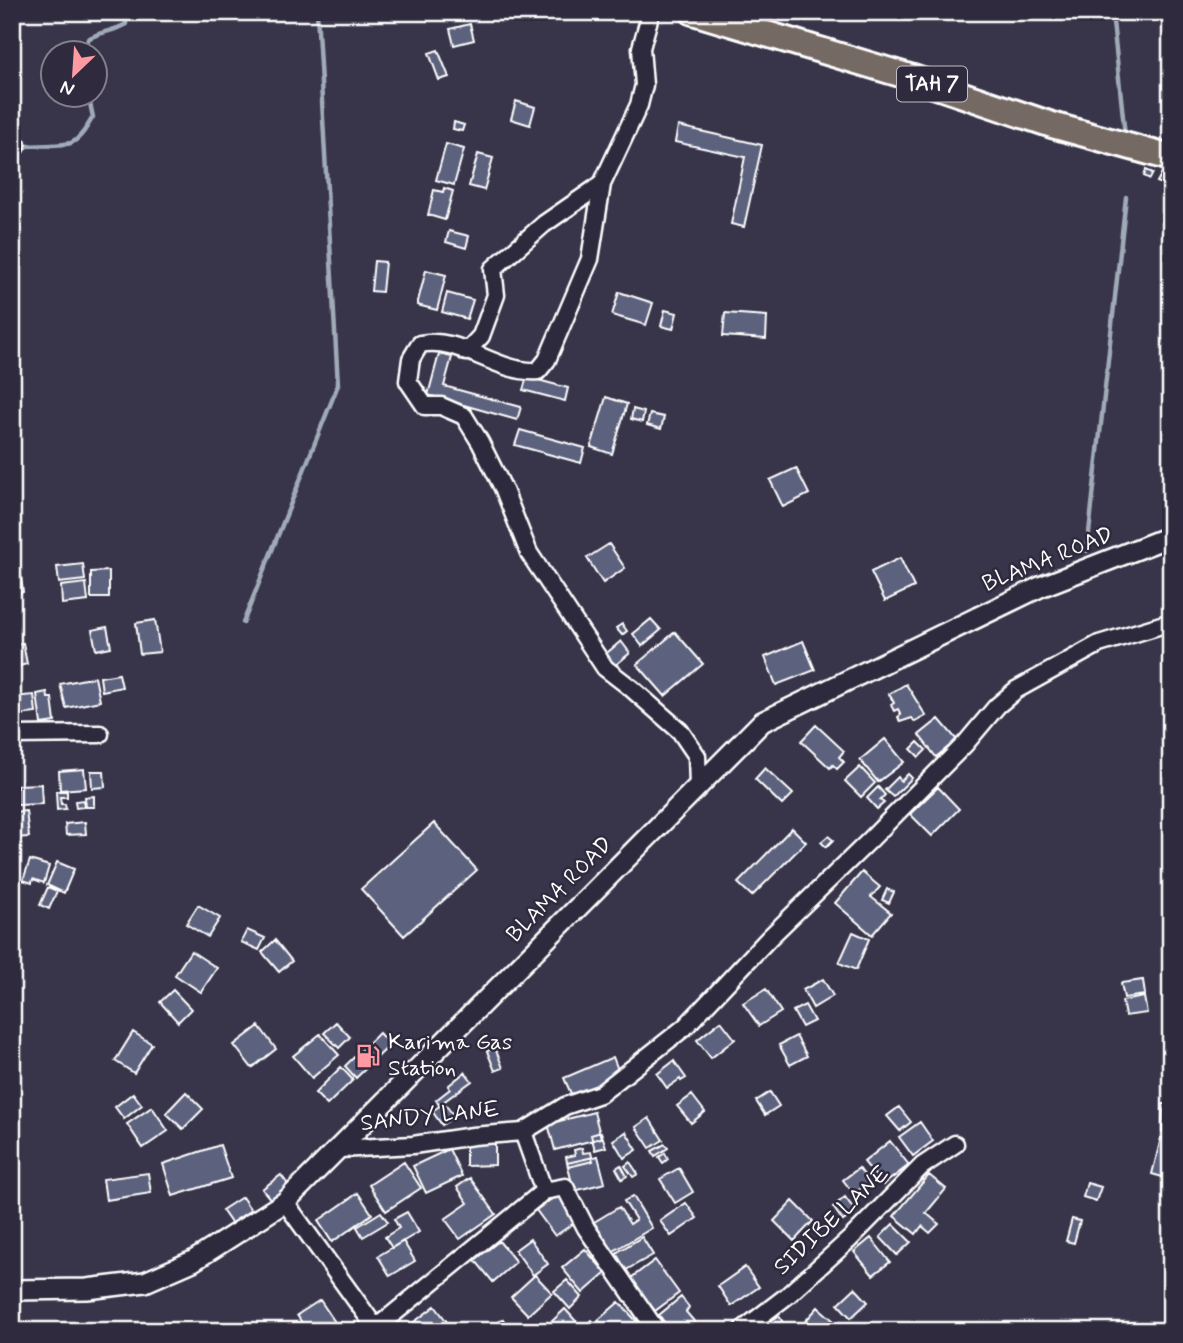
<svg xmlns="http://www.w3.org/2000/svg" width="1183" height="1343" font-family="Mynerve,sans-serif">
<rect width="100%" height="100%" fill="#38354a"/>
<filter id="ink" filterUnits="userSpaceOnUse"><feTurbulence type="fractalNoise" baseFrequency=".0143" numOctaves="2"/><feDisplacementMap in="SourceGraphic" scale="14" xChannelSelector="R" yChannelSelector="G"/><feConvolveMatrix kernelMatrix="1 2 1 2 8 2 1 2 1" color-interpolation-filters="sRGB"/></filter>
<g filter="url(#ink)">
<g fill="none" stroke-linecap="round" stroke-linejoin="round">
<!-- stream -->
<path stroke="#a1abb8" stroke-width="4.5" d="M1112,12L1125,136
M85,52L88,39C101,31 113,32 126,24V12
M21,146C29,146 65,145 71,143C81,139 88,125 93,117L88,94
M1087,551L1126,197
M243,623L338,385L317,12"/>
</g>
<!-- building -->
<path fill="#5c627e" stroke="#fff" stroke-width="2" d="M470,24L474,40L454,45L450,29Z
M438,50L449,77L439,80L429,53Z
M516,101L535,107L530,125L511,119Z
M454,122L464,125L462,131L453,129Z
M678,126L762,145L744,227L731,224L745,157L675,142Z
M446,144L464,149L454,185L436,180Z
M478,154L493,158L484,190L469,186Z
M1146,170L1153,173L1150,179L1144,176Z
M1162,173L1168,177L1164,185L1157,182Z
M444,188L453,191L445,220L428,215L434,190L443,192Z
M449,231L469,236L466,248L446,242Z
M374,261L385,262L382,292L371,291Z
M426,270L446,275L437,310L417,305Z
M619,292L653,303L646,325L612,315Z
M447,293L473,300L467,319L442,312Z
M665,310L677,313L673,329L661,326Z
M725,313L767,316L766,339L723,336Z
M439,354L452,357L444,386L521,407L517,420L428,395Z
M527,377L568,388L565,401L523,390Z
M606,397L627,404L612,454L591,447Z
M633,409L644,412L642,422L631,419Z
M650,414L664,417L661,429L647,425Z
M520,430L585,448L581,463L515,445Z
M796,468L809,494L783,507L770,480Z
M609,544L625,568L603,583L587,558Z
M16,553L18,563L12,564V554Z
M900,558L914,587L885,601L871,572Z
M83,564L85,580L59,583L57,567Z
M20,570L23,592L12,594V571Z
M109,571V598H91V572Z
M86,583L88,601L62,604L61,586Z
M651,619L661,630L642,646L633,634Z
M155,620L160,652L140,654L136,623Z
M622,624L627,631L622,635L616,628Z
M107,627L111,647L96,650L92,630Z
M675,632L703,664L665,696L637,664Z
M621,641L630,653L612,668L602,657Z
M803,641L815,670L776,685L765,657Z
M23,643L27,664L12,668V645Z
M119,674L122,687L102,691L100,677Z
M95,677L100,701L66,708L60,684Z
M906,684L926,716L915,722L912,718L900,722L898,717L901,715L898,709L894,711L891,705L894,703L889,694Z
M47,692L48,698H52L55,722L41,724L37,694Z
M34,695L36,713L12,716V697Z
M939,719L957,740L936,757L919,735Z
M816,725L844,751L839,757L844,762L837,769L833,765L830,768L801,741Z
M885,739L904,762L878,782L860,760Z
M918,742L926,750L919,757L911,749Z
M860,767L875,783L861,797L845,781Z
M765,768L793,794L782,805L755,779Z
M84,769L86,788L60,790L59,771Z
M91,771H104L105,787L92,788Z
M908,774L912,778L893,797L885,790L898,777L901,781Z
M41,784L42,804L17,805V785Z
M878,787L885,795L880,800L884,803L877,809L867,798Z
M938,787L959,809L932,836L910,814Z
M56,791H67V797H60L61,804H65L66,809L57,810Z
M94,796V807H86L85,797Z
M83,800L84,807L76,808L75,801Z
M26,811L29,837L12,838V812Z
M85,822L86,834L66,835L65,824Z
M434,823L477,870L404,936L361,889Z
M792,828L806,842L752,896L738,883Z
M828,836L833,840L826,847L821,842Z
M30,860L49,866L44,883L33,879L32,883L23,880Z
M57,862L74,869L64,893L47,885Z
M862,872L880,887L871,897L891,913L872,935L835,903Z
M48,887L57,891L49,909L40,905Z
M887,889L894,892L889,903L882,900Z
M198,905L220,918L208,937L186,924Z
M247,930L265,938L259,950L241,942Z
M853,932L869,939L856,970L839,963Z
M275,940L292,961L279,972L262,952Z
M191,951L217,968L201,992L175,975Z
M823,979L833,996L813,1008L803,990Z
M1143,980L1145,995L1124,998L1121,983Z
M766,989L781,1012L759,1026L743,1003Z
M173,990L191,1009L178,1022L160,1002Z
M1144,997L1147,1013L1125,1016L1122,1001Z
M805,1005L814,1021L802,1027L793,1011Z
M721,1021L735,1039L711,1058L697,1040Z
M336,1022L350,1037L339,1048L324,1033Z
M259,1026L276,1049L252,1068L234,1045Z
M133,1032L152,1044L134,1073L115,1061Z
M379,1033L390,1045L356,1078L345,1066Z
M320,1034L339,1055L312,1078L293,1056Z
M796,1036L807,1056L790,1065L779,1045Z
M495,1048L503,1068L495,1071L487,1051Z
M613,1057L620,1075L572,1096L564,1078Z
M674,1061L686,1078L681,1081L680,1079L667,1088L657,1074Z
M341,1067L353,1080L327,1105L315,1093Z
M465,1072L472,1081L439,1105L436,1100L450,1089L448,1086Z
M186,1092L203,1109L183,1129L166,1113Z
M770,1092L779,1106L765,1115L756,1101Z
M133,1093L142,1105L124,1119L115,1107Z
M692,1095L705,1112L691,1123L677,1106Z
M444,1103L454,1116L442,1125L432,1111Z
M1163,1104H1171V1133L1162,1132Z
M152,1107L168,1131L143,1148L127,1124Z
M899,1107L911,1122L900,1131L887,1116Z
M594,1112L601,1138L555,1150L548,1124Z
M649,1118L663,1140L650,1148L636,1127Z
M920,1122L933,1141L913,1156L899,1137Z
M601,1132L606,1147L595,1150L591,1135Z
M626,1132L637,1150L624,1158L613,1140Z
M1161,1138L1171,1140V1160L1166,1178L1152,1174Z
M890,1141L909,1165L883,1185L864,1162Z
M495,1143V1165L466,1166V1144Z
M665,1144L668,1148L655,1156L652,1151Z
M220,1145L231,1178L173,1196L163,1164Z
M582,1148L583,1153L591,1152L593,1161L568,1167L566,1157L575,1155L574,1150Z
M449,1149L462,1176L426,1193L413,1166Z
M665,1153L668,1159L663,1163L659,1157Z
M598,1156L605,1183L574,1191L567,1163Z
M404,1162L421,1188L386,1211L369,1185Z
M630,1162L638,1174L633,1177L625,1166Z
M621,1165L627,1176L622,1179L616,1168Z
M679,1168L693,1192L675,1203L660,1179Z
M859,1168L869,1182L854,1194L843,1180Z
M148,1173L151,1193L106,1200L103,1179Z
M281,1175L290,1187L272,1201L262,1189Z
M929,1175L946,1189L926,1213L939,1224L930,1233L922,1226L916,1234L894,1216Z
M470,1178L496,1214L460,1239L445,1219L468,1203L457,1187Z
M1087,1183L1101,1187L1096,1201L1083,1197Z
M358,1193L372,1214L332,1242L318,1221Z
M559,1194L577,1221L555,1236L536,1210Z
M633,1196L652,1228L612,1252L594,1222L619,1207L630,1224L636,1220L624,1201Z
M242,1197L251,1210L231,1223L222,1210Z
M845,1197L856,1212L843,1221L833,1207Z
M793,1201L813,1221L794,1241L774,1221Z
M686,1203L697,1218L671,1236L660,1221Z
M381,1212L388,1222L363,1237L357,1227Z
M407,1212L419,1232L392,1248L385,1237L399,1228L394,1219Z
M1072,1219L1080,1221L1074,1243L1066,1241Z
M893,1224L911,1242L897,1255L880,1237Z
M642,1237L653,1255L626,1270L616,1253Z
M871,1238L890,1262L873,1275L854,1252Z
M530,1239L548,1264L533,1275L515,1250Z
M403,1241L415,1261L390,1276L378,1256Z
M499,1241L516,1262L493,1282L475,1260Z
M585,1249L606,1273L583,1293L562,1268Z
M655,1260L679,1293L655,1311L631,1278Z
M745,1267L759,1287L731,1306L718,1286Z
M535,1275L552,1293L528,1315L511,1297Z
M567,1280L582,1297L570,1309L554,1291Z
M855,1288L868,1302L851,1318L838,1304Z
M681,1297L689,1307L686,1312L698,1326L692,1331H671L659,1315Z
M320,1300L341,1331H307L297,1315Z
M619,1302L639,1324L631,1331H607L598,1320Z
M435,1306L454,1331H412L409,1326Z
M818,1307L834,1321L826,1331H807L801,1326Z
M565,1309L583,1329L581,1331H557L550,1323Z
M779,1316L788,1331H753Z
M503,1319L511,1331H486Z
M592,1320L600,1331H587L583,1326Z"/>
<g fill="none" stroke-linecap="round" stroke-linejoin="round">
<!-- minor casing -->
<g stroke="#fff" stroke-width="21">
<path id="minor" d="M651,12L641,48L644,85L639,105L602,184L590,259L547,360L538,371C497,374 459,335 420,344L411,359L408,381L425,406H441L464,416L480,442L504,490L529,553L605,668L631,688L680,731L697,756L698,786
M12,150L17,145
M466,352L481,336L496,295L493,269L544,224L602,184
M12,735L100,734
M523,1132L565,1106L600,1094L685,1027L770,937L870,840L965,744L997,706L1016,690L1099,644L1171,622
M339,1149L413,1145L473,1136L523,1132L544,1191L565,1187L586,1228L657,1331
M285,1202L378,1331
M376,1328L544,1191
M741,1331L788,1295L850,1239L922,1166L955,1144"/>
</g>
<!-- tertiary casing -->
<g stroke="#fff" stroke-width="24">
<path id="tertiary" d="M12,1290L87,1289L145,1282L193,1261L285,1202L762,722L1040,587L1171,536"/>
</g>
<!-- trunk casing -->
<g stroke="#fff" stroke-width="30">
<path id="trunk" d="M693,12L910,77L1052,125L1171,158"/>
</g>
<!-- minor -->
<use href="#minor" stroke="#2f2a3d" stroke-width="16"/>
<!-- tertiary -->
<use href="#tertiary" stroke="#2f2a3d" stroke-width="19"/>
<!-- trunk -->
<use href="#trunk" stroke="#756964" stroke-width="24"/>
</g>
</g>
<!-- icons -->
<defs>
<g id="fuel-bare" transform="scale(1.89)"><path d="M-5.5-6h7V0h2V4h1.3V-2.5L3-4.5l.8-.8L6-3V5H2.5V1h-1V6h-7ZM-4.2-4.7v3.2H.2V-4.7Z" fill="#ff9aa2" stroke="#2f2a3d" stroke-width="2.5" paint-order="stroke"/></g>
</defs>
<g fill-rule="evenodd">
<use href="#fuel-bare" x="368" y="1056"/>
</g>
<g text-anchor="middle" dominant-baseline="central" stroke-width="5" stroke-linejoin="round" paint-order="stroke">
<!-- shield labels -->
<rect fill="#2f2a3d" stroke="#c1bfc5" stroke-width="2" x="897" y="66.5" width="70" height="35" rx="5"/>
<g font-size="21" font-weight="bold" fill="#fff">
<text x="932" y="84">TAH 7</text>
</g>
<!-- street labels -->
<g font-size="23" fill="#fff" stroke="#2f2a3d">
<text transform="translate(1048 560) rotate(-22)">BLAMA ROAD</text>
<text transform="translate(560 890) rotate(-45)">BLAMA ROAD</text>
<text transform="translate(430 1117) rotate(-6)">SANDY LANE</text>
<text transform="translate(832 1221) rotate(-43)">SIDIBE LANE</text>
</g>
<!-- poi labels -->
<g font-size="23" fill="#fff" stroke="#2f2a3d" text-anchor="start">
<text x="388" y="1043">Karima Gas<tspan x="388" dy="26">Station</tspan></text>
</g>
</g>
<!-- margin -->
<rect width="1183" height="1343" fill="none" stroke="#2f2a3d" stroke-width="42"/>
<rect x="21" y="21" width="1141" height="1301" fill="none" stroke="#fff" stroke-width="2.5" filter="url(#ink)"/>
<!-- north arrow -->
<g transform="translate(74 74) rotate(205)"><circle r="33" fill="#2f2a3d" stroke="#827f8b" stroke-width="2"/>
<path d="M0-5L12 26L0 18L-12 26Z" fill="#ff9aa2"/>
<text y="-10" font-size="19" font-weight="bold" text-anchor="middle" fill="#ffffff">N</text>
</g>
</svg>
